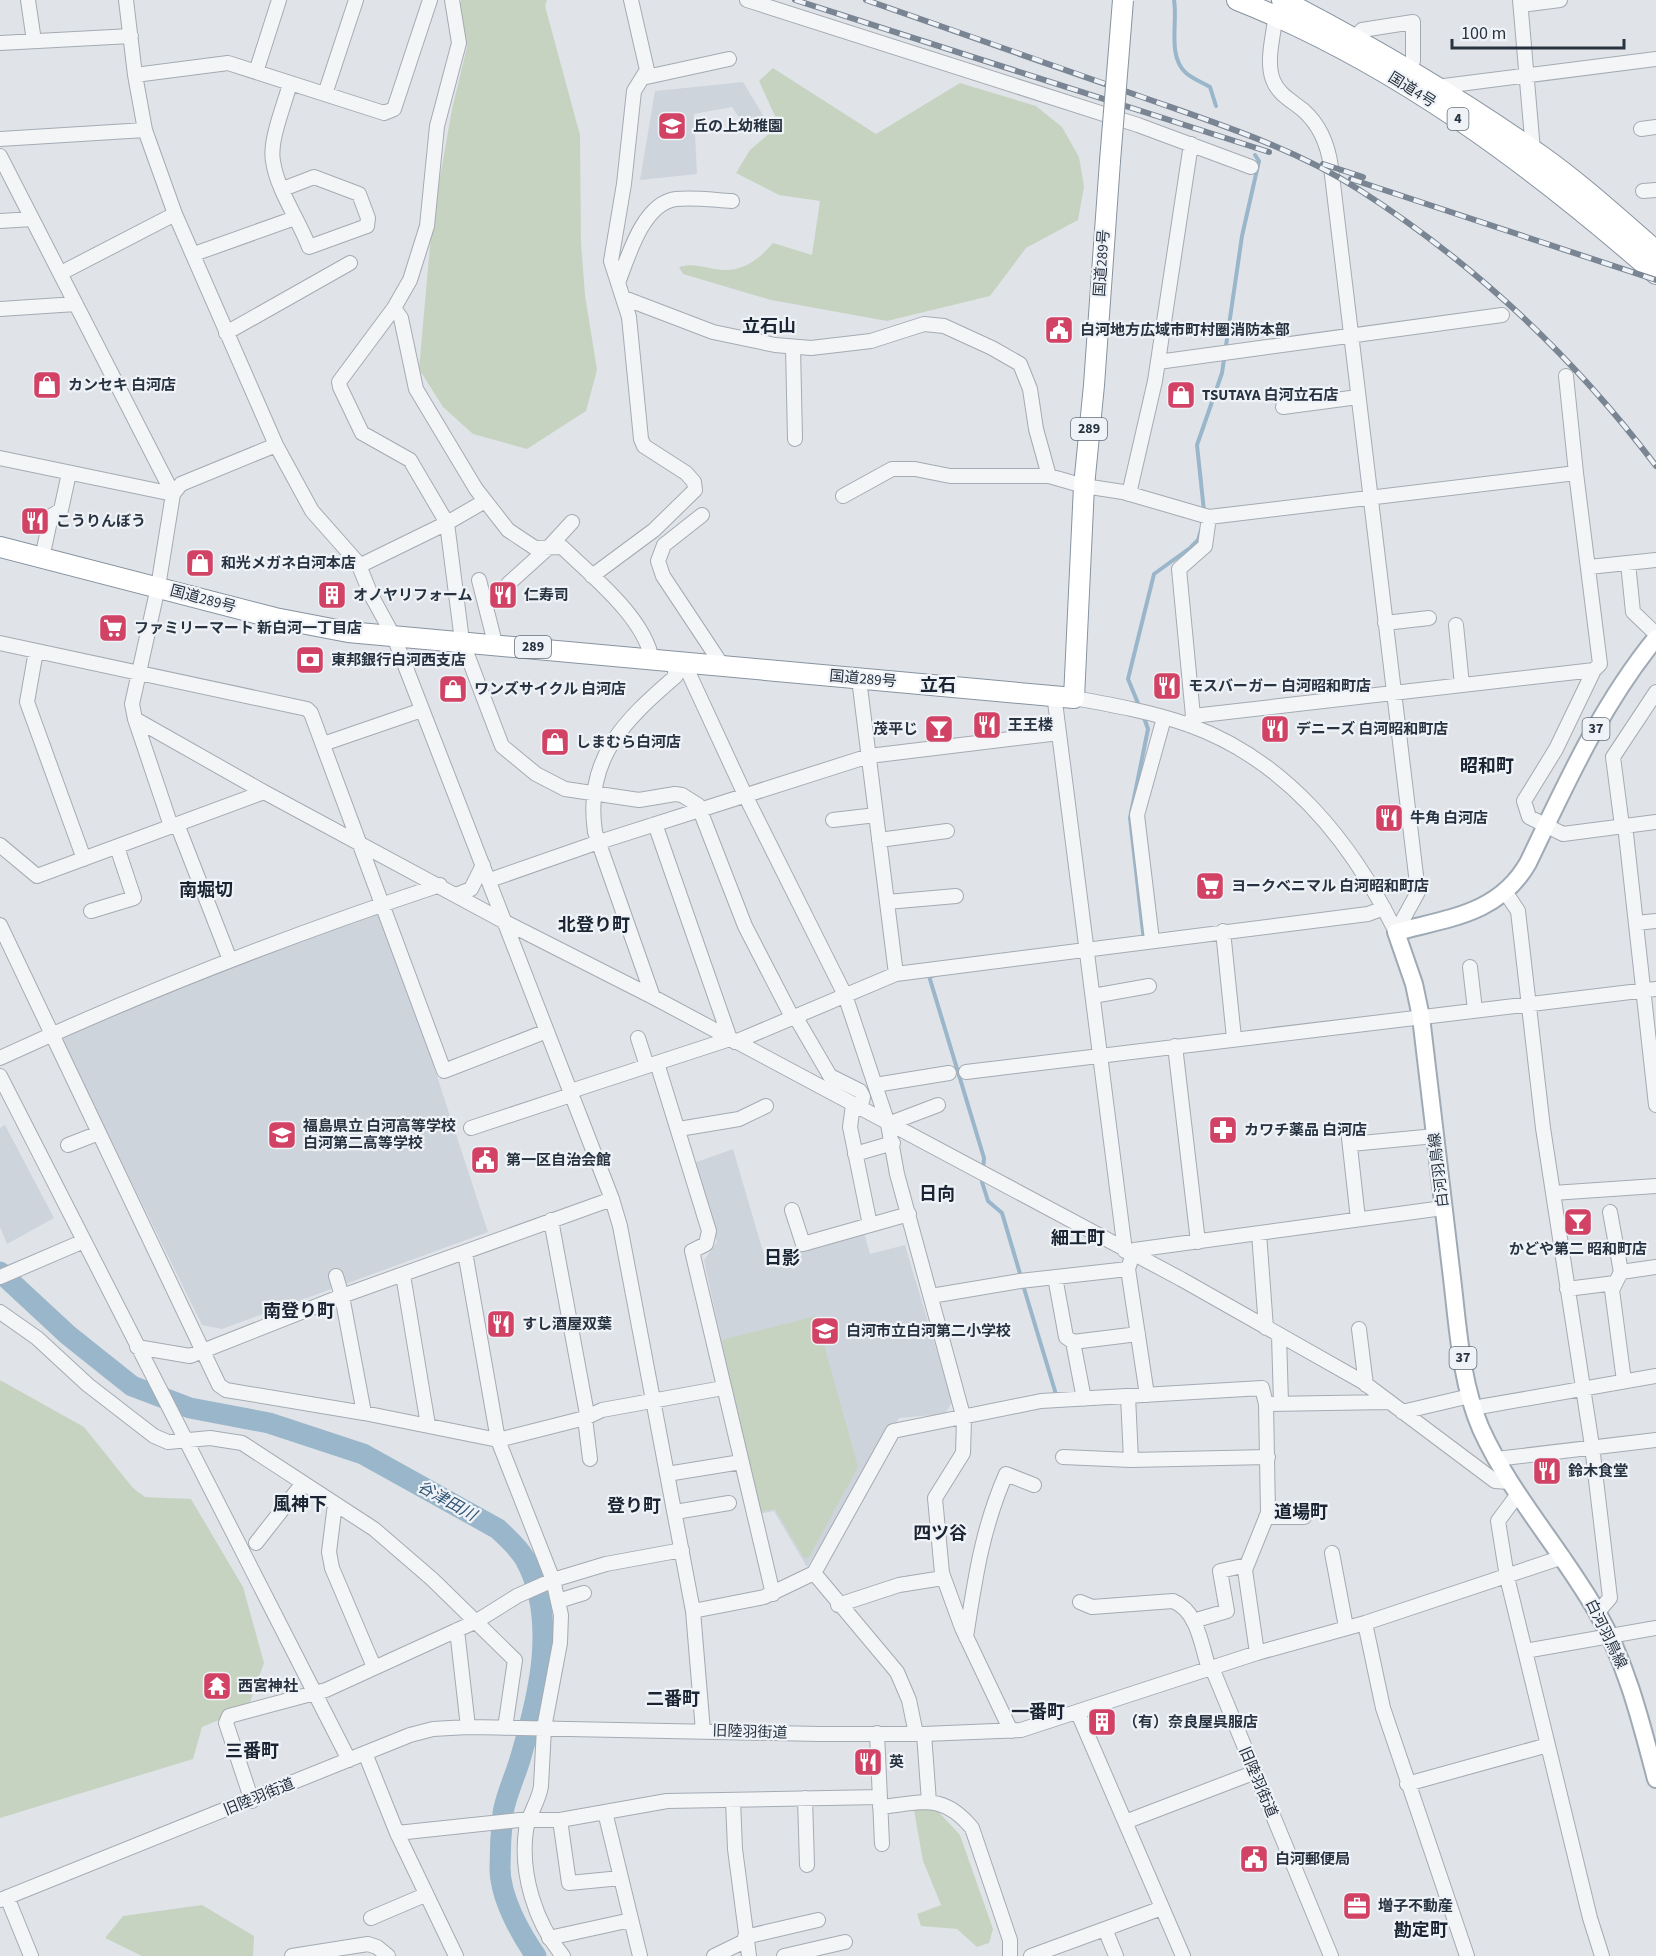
<svg xmlns="http://www.w3.org/2000/svg" width="1656" height="1956" font-family="'Source Sans 3','Noto Sans JP',sans-serif">
<rect width="100%" height="100%" fill="#e0e4e9"/>
<!-- built -->
<path fill="#ced4db" d="M743,82L766,120L749,132L732,107L694,114L697,174L640,180L655,91Z
M382,908L488,1232L222,1329L202,1325L60,1037L237,963Z
M5,1125L54,1218L7,1244L0,1227V1128Z
M733,1149L764,1255L864,1233L870,1254L905,1245L952,1402L945,1414L899,1418L807,1567L774,1511L758,1514L704,1260L717,1242L694,1163Z"/>
<!-- green -->
<path fill="#c7d3c1" d="M461,0H547L545,6L580,135L581,243L585,295L597,370L586,411L527,449L473,434L443,407L419,369L432,223L452,109L467,47L460,5Z
M773,68L876,134L960,83L1036,106L1062,127L1079,157L1084,187L1078,220L1026,248L990,296L887,321L771,300L683,274L679,267C696,262 708,270 726,270C746,270 761,257 773,243L812,255L820,201L779,195L736,173L750,150L779,125L759,81Z
M816,1316L858,1467L809,1557L804,1558L775,1509L759,1512L722,1340Z
M0,1380L84,1427L133,1488L145,1497L191,1499L243,1587L264,1663L248,1708L202,1727L193,1759L0,1818Z
M935,1808L960,1835L993,1929L989,1943L977,1947L957,1929L921,1926L917,1914L941,1905L923,1861L914,1810Z
M202,1905L254,1936L253,1956H142L105,1938L123,1916Z"/>
<g fill="none" stroke-linecap="round" stroke-linejoin="round">
<!-- stream -->
<path stroke="#9ab6ca" stroke-width="4" d="M1174,0C1178,22 1167,56 1186,73C1193,79 1203,83 1210,87L1216,106
M1204,511L1197,445L1222,373L1242,236L1259,161L1255,155
M1140,708L1128,679L1154,574L1190,548L1198,540L1201,530
M1143,715L1148,729L1130,818L1144,941
M933,976H929L984,1158L982,1182L988,1201L1002,1213L1021,1277
M1023,1285L1055,1391"/>
<!-- river -->
<path stroke="#9ab6ca" stroke-width="21" d="M0,1272L68,1335L132,1386L190,1408L269,1423L363,1454L498,1529C507,1538 518,1547 525,1559C558,1619 539,1695 521,1756C516,1775 506,1794 503,1813C501,1831 500,1851 500,1868C500,1897 520,1933 536,1956"/>
<!-- minor casing -->
<g stroke="#a5abb3" stroke-width="16">
<path id="minor" d="M28,0L34,41
M126,0L135,75L145,130L175,214L276,445L312,511L358,563L371,595L394,637L612,1199L620,1226L693,1611L703,1731
M452,0L459,43L437,126L427,226L410,280L394,308L339,382L340,387L362,433L410,460L447,523L462,641L502,746L536,774L565,789L639,800L675,794L682,795L698,805L745,926L792,1017
M747,0L1138,125L1251,167
M1520,0L1533,150
M1521,5L1560,0
M1276,10C1275,32 1265,59 1273,80C1278,94 1292,101 1303,110C1320,125 1328,145 1331,167L1418,892L1396,932
M1354,39L1362,30L1413,22V61L1409,72
M0,43L131,36
M256,72L279,0
M135,75L228,63L384,113L394,109L430,0
M642,78L729,59
M1440,90L1444,86L1656,59
M325,94L356,0
M1641,129L1656,127
M0,139L145,130
M0,156L173,494
M283,189L314,177L359,194L368,218L367,226L309,247C299,220 277,190 273,161C269,140 285,104 290,83
M1643,191L1656,190
M0,221L32,219
M194,254L295,218
M61,273L175,214
M618,283C628,257 643,203 676,199C694,197 714,200 732,201
M624,298L713,332L775,345L811,348L871,341L924,324L944,326L992,348L1020,364L1030,389L1036,429L1049,476L1084,486L1123,492L1209,517L1576,473L1600,664L1594,670L1193,716L1189,725
M394,308L401,318L416,389L476,489L508,530L535,548L562,547C592,576 645,618 652,660
M0,309L76,304
M226,333L350,263
M793,347L795,439
M1158,362L1502,315
M1566,376L1576,473
M1283,407L1358,397
M0,458L173,494
M1129,494L1155,381L1191,144
M843,496L892,469H915L950,476H1049
M702,515L664,545L658,561L663,576L724,668
M42,558L51,516L61,510L69,473
M1628,563L1633,612L1656,634
M359,566L447,523L485,501
M1589,567L1656,560
M592,576L654,530L695,490L694,482L686,473L644,446L641,439L629,317L611,261L624,184L634,91L647,70L631,0
M479,580L495,643
M508,584L549,547L572,522
M1385,623L1429,618
M1456,625L1462,685
M0,643L307,709L311,713L444,1071L547,1031
M36,651L27,702L84,859
M684,663L746,797L845,995L888,1124L897,1174L964,1419L963,1453L935,1498L942,1573L962,1628L1011,1731
M1594,670L1556,749L1524,801L1529,817L1563,834L1656,822
M859,679L896,974
M1054,694L1125,1251
M1074,698C1113,705 1152,712 1189,725C1286,760 1352,842 1396,932
M1193,716L1179,569L1205,546L1209,517
M135,719L264,792L505,922L653,997L1181,1279L1363,1382L1495,1481L1510,1482
M323,744L422,710
M833,820L876,815
M177,824L230,960
M655,824L730,1039
M1625,825L1656,1105
M171,826L135,719L132,704L158,587L173,494L181,484L276,445
M1622,826L1613,757L1656,692
M879,840L947,831
M0,845L37,876L264,792
M490,880L593,844L869,756L1059,733
M1506,893L1518,911L1543,1128L1592,1446L1610,1598L1597,1613
M456,895L471,889L483,865
M887,902L956,896
M91,911L134,898L117,847
M1636,923L1656,921
M0,925L219,1385L226,1390L364,1413L498,1440L585,1418L587,1414L551,1220
M1223,931L1234,1038
M1152,940L1137,815L1164,718
M1470,967L1475,1010
M1093,996L1149,986
M653,997L595,832C584,758 625,720 676,676L673,662
M795,1016L830,1076L860,1091L863,1097L860,1109
M638,1038L647,1066
M735,1042L896,974L1368,914L1384,908
M1175,1046L1198,1242
M0,1058C143,992 290,935 440,885
M657,1063L709,1231L706,1244L692,1251L773,1594
M966,1072L1656,989
M0,1076L349,1760
M875,1085L949,1073
M853,1105L850,1127L870,1225
M888,1124L938,1105
M471,1128L571,1095L577,1089L730,1039
M679,1129L739,1119L766,1106
M1348,1129L1358,1219
M1351,1144L1435,1136
M68,1145L99,1133
M855,1154L893,1143
M1553,1193L1656,1186
M792,1210L803,1244L909,1214
M1610,1212L1621,1272L1612,1290L1624,1381
M1259,1233L1266,1328
M465,1252L498,1440L553,1580L561,1615L560,1643L544,1728L541,1786C539,1801 529,1813 526,1830C520,1873 535,1923 563,1956
M1621,1272L1656,1267
M403,1275L428,1425
M336,1276L342,1296L364,1413
M0,1277L84,1241
M1055,1277L1066,1337L1073,1342L1138,1334
M1567,1289L1615,1283
M931,1296L1020,1281L1128,1269
M0,1312L37,1338L88,1385L154,1436L168,1442L210,1438L242,1443L374,1529L432,1579L515,1660L505,1728
M1359,1329L1366,1385
M1279,1335L1281,1403
M1073,1342L1084,1399
M137,1347L190,1356L342,1296L612,1199
M1147,1395L1128,1269L1134,1250L1443,1208
M1128,1396L1131,1460
M1266,1404L1388,1402
M1473,1408L1656,1376
M1402,1412L1470,1396
M1063,1457L1131,1460L1268,1457
M590,1459L585,1418L602,1410L723,1388
M1496,1459L1656,1440
M667,1474L741,1462
M1518,1494L1498,1521L1507,1577L1590,1918L1602,1956
M335,1504L329,1552L332,1568L374,1667
M675,1512L729,1503
M1266,1517H1304
M256,1543L303,1483
M1332,1553L1346,1627
M814,1573L897,1672L909,1700L916,1734
M558,1601L584,1593
M1080,1602L1092,1607L1173,1601C1198,1611 1201,1645 1209,1669
M838,1605L899,1585L943,1578
M693,1611L764,1597L814,1573L893,1431L1041,1401L1262,1388L1266,1404L1268,1513L1245,1570L1257,1653
M1193,1621L1227,1611L1220,1571L1247,1565
M1365,1623L1383,1708L1467,1956
M457,1630L468,1727
M966,1637C975,1579 982,1529 1006,1474L1034,1485
M1525,1651L1656,1628
M1212,1668L1331,1956
M1078,1713L1183,1956
M877,1733L882,1844
M924,1734L929,1802
M365,1753L397,1833L456,1956
M1407,1784L1548,1745
M805,1798L807,1865
M733,1800L735,1849L749,1956
M252,1801L226,1723L229,1716L326,1690L477,1621L517,1596L553,1580L606,1564L682,1550
M880,1807C922,1803 942,1792 972,1828L1010,1940V1956
M605,1812L640,1956
M560,1820L569,1883L621,1878
M1125,1822L1253,1773
M397,1833L519,1820H560L667,1801L880,1797
M7,1897L31,1956
M0,1900L410,1735L433,1729L468,1727L819,1734H924L1021,1730L1257,1653L1365,1623L1563,1557
M371,1918L425,1895
M1105,1929L1116,1956
M745,1937L818,1920
M549,1938L631,1920
M292,1956L368,1944L377,1947L388,1956
M714,1956L745,1941
M784,1956L845,1942
M1031,1956L1162,1908"/>
</g>
<!-- major casing -->
<g stroke="#9faab5" stroke-width="20">
<path id="major" d="M1656,638C1601,705 1565,786 1528,863C1499,914 1448,918 1396,932L1414,984L1421,1017C1431,1104 1441,1191 1452,1278C1458,1328 1461,1383 1481,1429C1511,1495 1561,1549 1597,1612C1627,1664 1641,1722 1656,1779"/>
</g>
<!-- highway casing -->
<g stroke="#8793a0" stroke-width="22">
<path id="highway" d="M1237,0C1394,62 1530,164 1656,274
M1282,0C1371,46 1458,97 1540,155C1581,184 1618,218 1656,251
M0,547L275,618L348,632L1074,698L1084,486L1094,385L1110,161"/>
</g>
<!-- minor -->
<use href="#minor" stroke="#f3f5f7" stroke-width="14"/>
<!-- major -->
<use href="#major" stroke="#fff" stroke-width="16"/>
<!-- highway -->
<use href="#highway" stroke="#fff" stroke-width="20"/>
<!-- rail casing -->
<g stroke="#798593" stroke-width="6">
<path id="rail" d="M795,0L1269,152
M866,0C958,32 1050,64 1142,97C1215,123 1292,147 1358,189C1474,263 1573,356 1656,466
M1323,164L1363,177
M1351,179L1656,280"/>
</g>
<!-- rail -->
<use href="#rail" stroke="#eff3f7" stroke-width="4" stroke-dasharray="11" stroke-linecap="butt"/>
<!-- highway-bridge casing -->
<g stroke="#8793a0" stroke-width="22" stroke-linecap="butt">
<path id="highway-bridge" d="M1110,161L1123,0"/>
</g>
<!-- highway-bridge -->
<use href="#highway-bridge" stroke="#fff" stroke-width="20"/>
</g>
<!-- icons -->
<defs>
<g id="school-square" transform="scale(1.5)"><rect x="-9" y="-9" width="18" height="18" rx="4" fill="#d14265" stroke="#eff3f7"/><path d="M0-5L7-2L0 1L-7-2ZM-4 1L0 2.5L4 1V4Q0 6-4 4Z" fill="#fff"/></g>
<g id="civic-square" transform="scale(1.5)"><rect x="-9" y="-9" width="18" height="18" rx="4" fill="#d14265" stroke="#eff3f7"/><path d="M-.6-6.5H3V-4.5H.6V-3L4-1V1h2V6H-6V1h2V-1L-.6-3ZM-1.2 2.5V6h2.4V2.5Z" fill="#fff"/></g>
<g id="shop-square" transform="scale(1.5)"><rect x="-9" y="-9" width="18" height="18" rx="4" fill="#d14265" stroke="#eff3f7"/><path d="M-5-2.5h2.3a2.7 3.5 0 0 1 5.4 0H5L5.5 6h-11ZM-1.5-2.5h3a1.5 2.3 0 0 0-3 0Z" fill="#fff"/></g>
<g id="restaurant-square" transform="scale(1.5)"><rect x="-9" y="-9" width="18" height="18" rx="4" fill="#d14265" stroke="#eff3f7"/><path d="M-5-6h1v4h1v-4h1v4h1v-4h1v5L-1.5 .5V6h-2V.5L-5-1ZM5-6V6H3V1.5H1.5Q1.5-4 5-6Z" fill="#fff"/></g>
<g id="building-square" transform="scale(1.5)"><rect x="-9" y="-9" width="18" height="18" rx="4" fill="#d14265" stroke="#eff3f7"/><path d="M-4-6H4V6H1V3H-1V6H-4ZM-2.5-4.3h1.7v1.8h-1.7ZM.8-4.3h1.7v1.8H.8ZM-2.5-1h1.7V.8h-1.7ZM.8-1h1.7V.8H.8Z" fill="#fff"/></g>
<g id="supermarket-square" transform="scale(1.5)"><rect x="-9" y="-9" width="18" height="18" rx="4" fill="#d14265" stroke="#eff3f7"/><path d="M-6-5.5h2.5l.6 2H6L4.5 2H-2.5L-4.4-4H-6ZM-1.5 3.2a1.3 1.3 0 1 0 .1 0ZM3 3.2a1.3 1.3 0 1 0 .1 0Z" fill="#fff"/></g>
<g id="bank-square" transform="scale(1.5)"><rect x="-9" y="-9" width="18" height="18" rx="4" fill="#d14265" stroke="#eff3f7"/><path d="M-6-4H6V4H-6ZM0-2.3a2.3 2.3 0 1 0 0 4.6a2.3 2.3 0 1 0 0-4.6Z" fill="#fff"/></g>
<g id="bar-square" transform="scale(1.5)"><rect x="-9" y="-9" width="18" height="18" rx="4" fill="#d14265" stroke="#eff3f7"/><path d="M-6-5H6L.8 .8V4.5H3.5V6h-7V4.5H-.8V.8Z" fill="#fff"/></g>
<g id="pharmacy-square" transform="scale(1.5)"><rect x="-9" y="-9" width="18" height="18" rx="4" fill="#d14265" stroke="#eff3f7"/><path d="M-2-6h4v4h4v4h-4v4h-4v-4h-4v-4h4Z" fill="#fff"/></g>
<g id="temple-square" transform="scale(1.5)"><rect x="-9" y="-9" width="18" height="18" rx="4" fill="#d14265" stroke="#eff3f7"/><path d="M0-6L5-2H3V0L6.5 2.5H4V6H1.5V3h-3V6H-4V2.5H-6.5L-3 0V-2H-5Z" fill="#fff"/></g>
<g id="office-square" transform="scale(1.5)"><rect x="-9" y="-9" width="18" height="18" rx="4" fill="#d14265" stroke="#eff3f7"/><path d="M-6-3h4V-5.5h4V-3h4V5H-6ZM-1-4.5V-3h2v-1.5ZM-6 0V1H6V0Z" fill="#fff"/></g>
</defs>
<g fill-rule="evenodd">
<use href="#school-square" x="672" y="126"/>
<use href="#civic-square" x="1059" y="330"/>
<use href="#shop-square" x="47" y="385"/>
<use href="#shop-square" x="1181" y="395"/>
<use href="#restaurant-square" x="35" y="521"/>
<use href="#shop-square" x="200" y="563"/>
<use href="#building-square" x="332" y="595"/>
<use href="#restaurant-square" x="503" y="595"/>
<use href="#supermarket-square" x="113" y="628"/>
<use href="#bank-square" x="310" y="660"/>
<use href="#restaurant-square" x="1167" y="686"/>
<use href="#shop-square" x="453" y="689"/>
<use href="#restaurant-square" x="987" y="725"/>
<use href="#bar-square" x="939" y="729"/>
<use href="#restaurant-square" x="1275" y="729"/>
<use href="#shop-square" x="555" y="742"/>
<use href="#restaurant-square" x="1389" y="818"/>
<use href="#supermarket-square" x="1210" y="886"/>
<use href="#pharmacy-square" x="1223" y="1130"/>
<use href="#school-square" x="282" y="1135"/>
<use href="#civic-square" x="485" y="1160"/>
<use href="#bar-square" x="1578" y="1222"/>
<use href="#restaurant-square" x="501" y="1324"/>
<use href="#school-square" x="825" y="1331"/>
<use href="#restaurant-square" x="1547" y="1471"/>
<use href="#temple-square" x="217" y="1686"/>
<use href="#building-square" x="1102" y="1722"/>
<use href="#restaurant-square" x="868" y="1762"/>
<use href="#civic-square" x="1254" y="1859"/>
<use href="#office-square" x="1357" y="1906"/>
</g>
<g text-anchor="middle" dominant-baseline="central" stroke-width="4.5" stroke-linejoin="round" paint-order="stroke">
<!-- shield labels -->
<g fill="#eff3f7" stroke="#646d78" stroke-width="1.5">
<rect x="1447.5" y="108" width="21" height="22" rx="4.5"/>
<rect x="1071" y="418" width="36" height="22" rx="4.5"/>
<rect x="515" y="636" width="36" height="22" rx="4.5"/>
<rect x="1582.5" y="718" width="27" height="22" rx="4.5"/>
<rect x="1449.5" y="1347" width="27" height="22" rx="4.5"/>
</g>
<g font-size="14" font-weight="bold" fill="#283341">
<text x="1458" y="119">4</text>
<text x="1089" y="429">289</text>
<text x="533" y="647">289</text>
<text x="1596" y="729">37</text>
<text x="1463" y="1358">37</text>
</g>
<!-- street labels -->
<g font-size="15" fill="#283341" stroke="#eff3f7">
<text transform="translate(1412 90) rotate(32)">国道4号</text>
<text transform="translate(1102 263) rotate(-86)">国道289号</text>
<text transform="translate(203 599) rotate(15)">国道289号</text>
<text transform="translate(863 679) rotate(5)">国道289号</text>
<text transform="translate(1439 1170) rotate(-97)">白河羽鳥線</text>
<text transform="translate(1606 1634) rotate(64)">白河羽鳥線</text>
<text transform="translate(750 1732) rotate(2)">旧陸羽街道</text>
<text transform="translate(1258 1782) rotate(67)">旧陸羽街道</text>
<text transform="translate(259 1797) rotate(-22)">旧陸羽街道</text>
</g>
<!-- poi labels -->
<g font-size="15" font-weight="bold" fill="#283341" stroke="#eff3f7" text-anchor="start">
<text x="693" y="126">丘の上幼稚園</text>
<text x="1080" y="330">白河地方広域市町村圏消防本部</text>
<text x="68" y="385">カンセキ 白河店</text>
<text x="1202" y="395">TSUTAYA 白河立石店</text>
<text x="56" y="521">こうりんぼう</text>
<text x="221" y="563">和光メガネ白河本店</text>
<text x="353" y="595">オノヤリフォーム</text>
<text x="524" y="595">仁寿司</text>
<text x="134" y="628">ファミリーマート 新白河一丁目店</text>
<text x="331" y="660">東邦銀行白河西支店</text>
<text x="1188" y="686">モスバーガー 白河昭和町店</text>
<text x="474" y="689">ワンズサイクル 白河店</text>
<text x="1008" y="725">王王楼</text>
<text x="918" y="729" text-anchor="end">茂平じ</text>
<text x="1296" y="729">デニーズ 白河昭和町店</text>
<text x="576" y="742">しまむら白河店</text>
<text x="1410" y="818">牛角 白河店</text>
<text x="1231" y="886">ヨークベニマル 白河昭和町店</text>
<text x="303" y="1126">福島県立 白河高等学校<tspan x="303" dy="17">白河第二高等学校</tspan></text>
<text x="1244" y="1130">カワチ薬品 白河店</text>
<text x="506" y="1160">第一区自治会館</text>
<text x="1578" y="1249" text-anchor="middle">かどや第二 昭和町店</text>
<text x="522" y="1324">すし酒屋双葉</text>
<text x="846" y="1331">白河市立白河第二小学校</text>
<text x="1568" y="1471">鈴木食堂</text>
<text x="238" y="1686">西宮神社</text>
<text x="1123" y="1722">（有）奈良屋呉服店</text>
<text x="889" y="1762">英</text>
<text x="1275" y="1859">白河郵便局</text>
<text x="1378" y="1906">増子不動産</text>
</g>
<!-- water labels -->
<g font-size="16" font-style="italic" fill="#315676" stroke="#eff3f7">
<text transform="translate(447 1501) rotate(29)">谷津田川</text>
</g>
<!-- quarter labels -->
<g font-size="18" font-weight="bold" fill="#1a2432" stroke="#eff3f7">
<text x="769" y="326">立石山</text>
<text x="938" y="685">立石</text>
<text x="1487" y="766">昭和町</text>
<text x="206" y="890">南堀切</text>
<text x="594" y="925">北登り町</text>
<text x="937" y="1194">日向</text>
<text x="1078" y="1238">細工町</text>
<text x="782" y="1258">日影</text>
<text x="299" y="1311">南登り町</text>
<text x="300" y="1504">風神下</text>
<text x="634" y="1506">登り町</text>
<text x="1301" y="1512">道場町</text>
<text x="940" y="1533">四ツ谷</text>
<text x="673" y="1699">二番町</text>
<text x="1038" y="1712">一番町</text>
<text x="252" y="1751">三番町</text>
<text x="1421" y="1930">勘定町</text>
</g>
</g>
<!-- scale -->
<path d="M1452 39v9h172v-9" fill="none" stroke="#283341" stroke-width="3"/>
<text x="1461" y="39" font-size="18" fill="#283341" stroke="#eff3f7" stroke-width="4.5" paint-order="stroke">100 m</text>
</svg>
